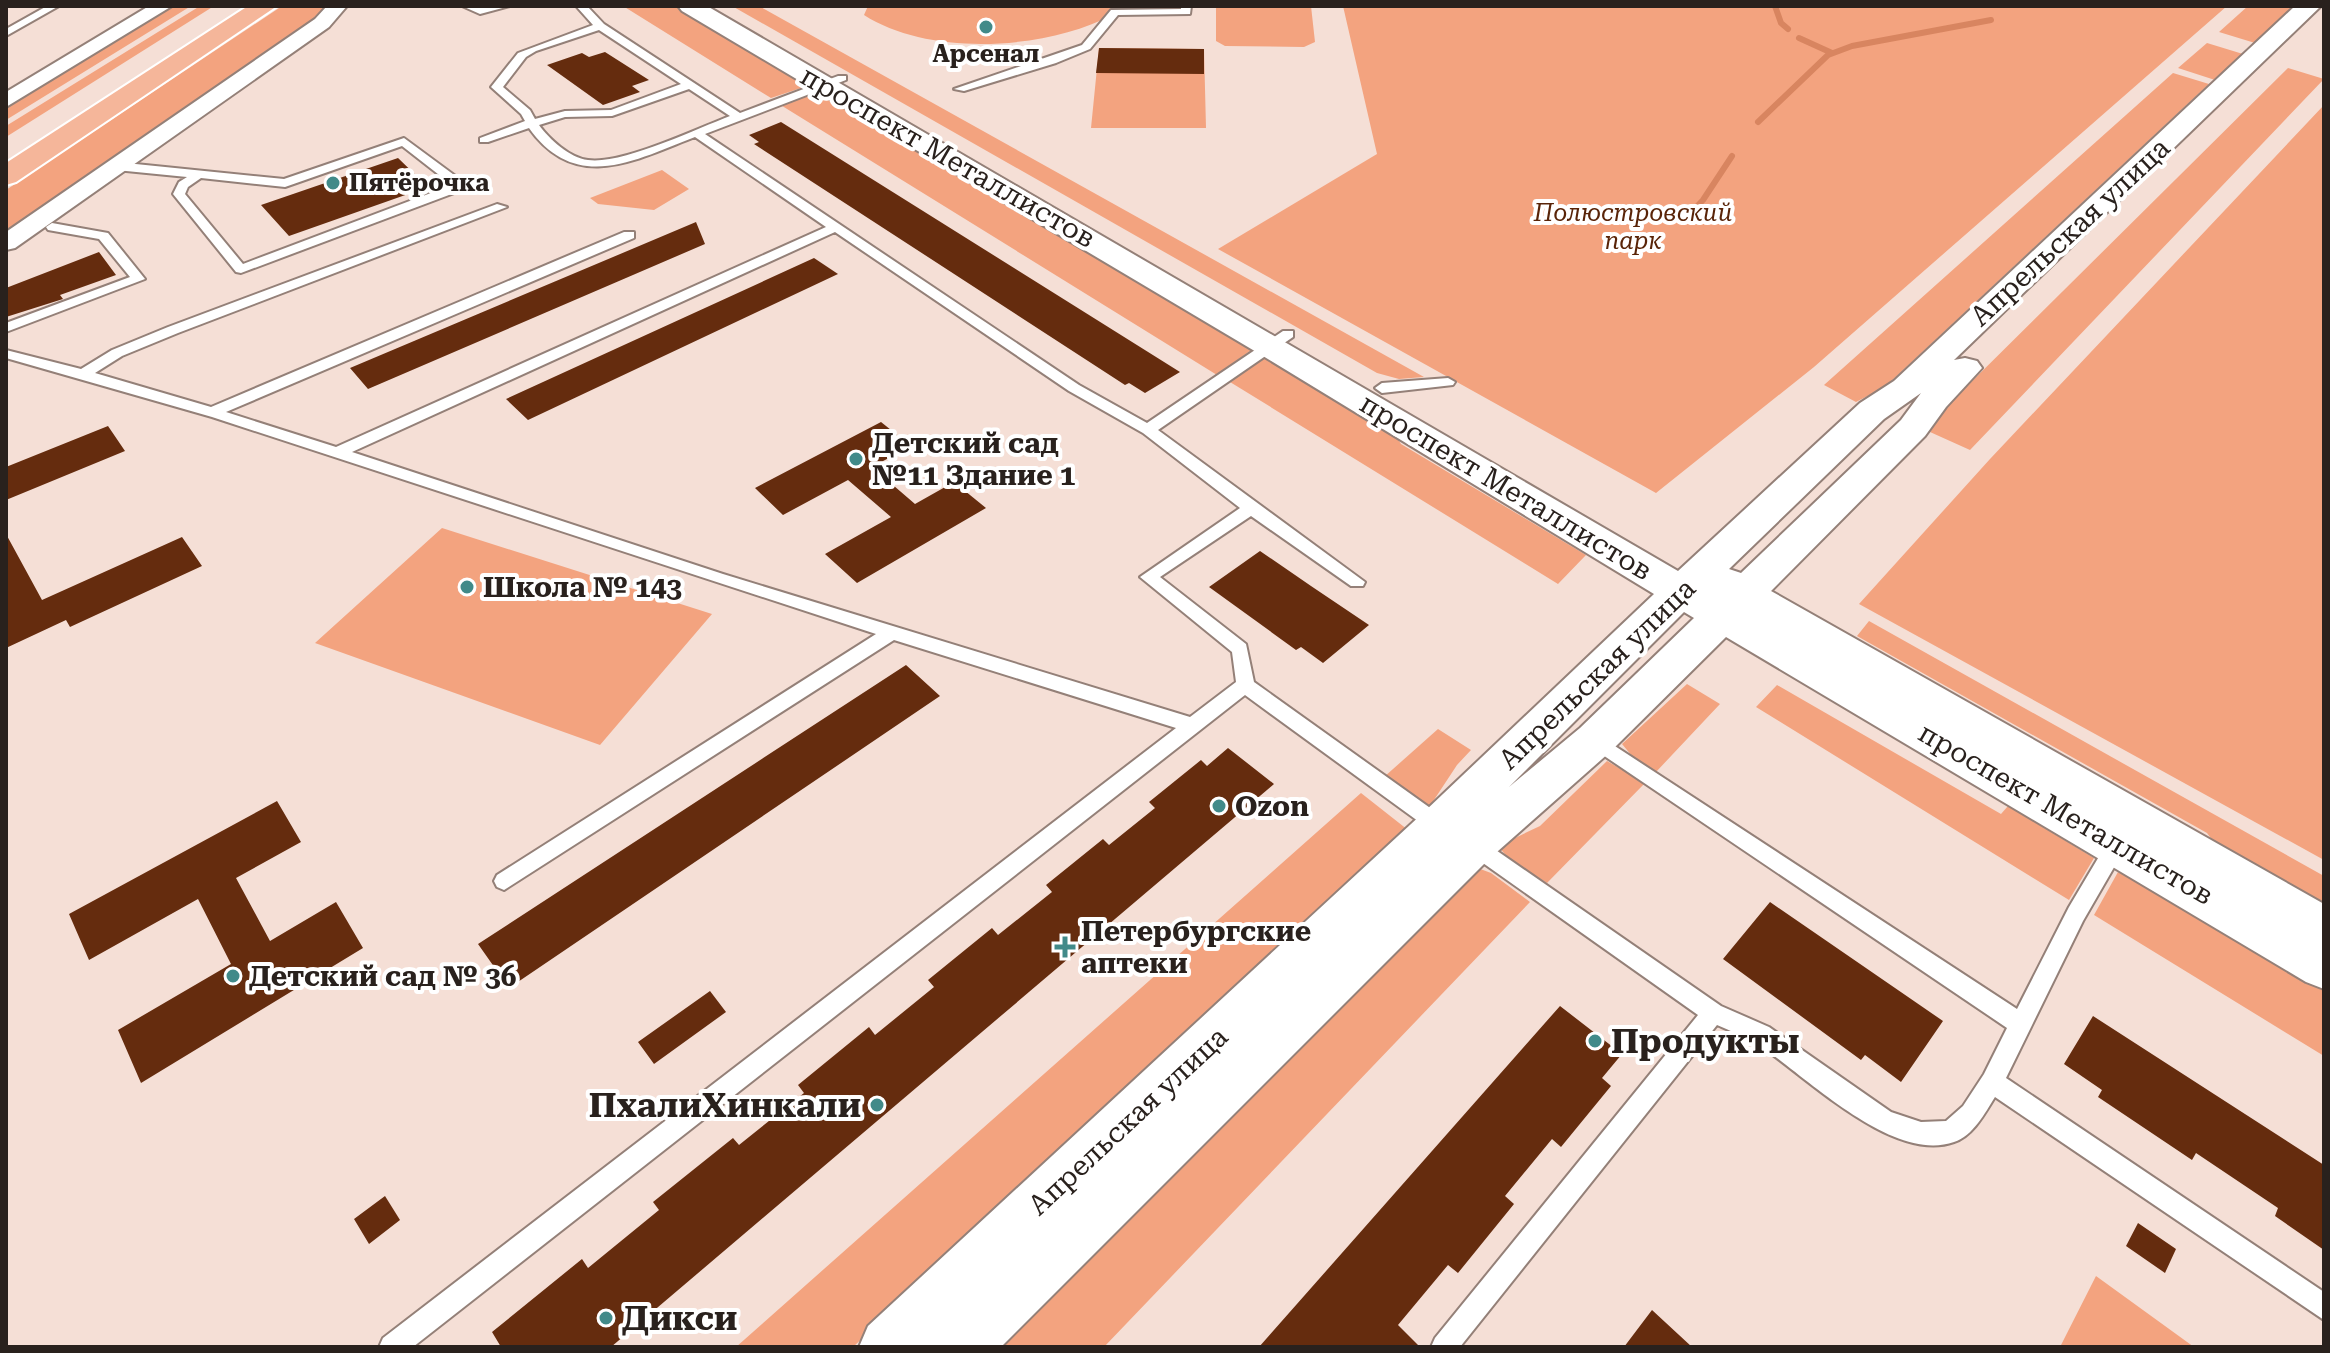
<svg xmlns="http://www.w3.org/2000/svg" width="2330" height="1353" font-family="'Roboto Serif',serif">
<rect width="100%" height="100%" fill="#f5dfd6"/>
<!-- green -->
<path fill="#f3a37f" d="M172,6H191L6,120V107Z
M200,6H214L6,137V126Z
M282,6H328L313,23L6,234V190Z
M623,6H676L810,85L771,98Z
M732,6H759L1424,377L1399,379L1377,373Z
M868,6H1113L1112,15C1046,50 929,57 864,15Z
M1216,6H1311L1315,42L1304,47L1225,46L1216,41Z
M1343,6H2227L1814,367L1656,493L1218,249L1377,154Z
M2248,6H2295L2255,43L2219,32Z
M2207,43L2243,54L2215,80L2178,68Z
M1099,48L1204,49L1206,128H1091Z
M2288,68L2324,79L1970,450L1930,432L1950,403Z
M2173,73L2209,84L1885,387L1856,402L1824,385Z
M819,90L1254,348L1217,375L779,104Z
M2324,105V860L1859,604L1990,459Z
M662,170L689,189L654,210L598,204L590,198Z
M1268,356L1391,428L1401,444L1586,555L1558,584L1230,382Z
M442,528L712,614L600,745L315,643Z
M1869,621L2324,876V912L2224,856L2207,833L1857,636Z
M1687,684L1720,704L1656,772L1632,756L1622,744Z
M1777,685L2001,814L2008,806L2094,858L2069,900L1756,707Z
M1438,729L1471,750L1457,765L1428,809L1384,777Z
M1607,761L1645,783L1547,883L1509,859L1498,846L1540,826Z
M1361,793L1408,830L853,1347H736Z
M1475,867L1491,873L1530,902L1104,1347H992Z
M2118,872L2324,979V1056L2094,915Z
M2096,1276L2194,1347H2060Z"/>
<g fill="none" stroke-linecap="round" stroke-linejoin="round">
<!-- stream -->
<path stroke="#d88560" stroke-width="6" d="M1775,6L1781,23L1788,29
M1799,38L1832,53
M1758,122L1828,55L1852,46L1991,20
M1687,217L1703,200L1732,156"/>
</g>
<!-- building -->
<path fill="#652c0e" d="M1099,48L1204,49V74L1096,73Z
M605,52L649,80L632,86L640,92L603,105L547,65L582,53L589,57Z
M781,122L1180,372L1145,393L1129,383L1125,385L754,144L759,142L749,135Z
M398,158L428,187L289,236L261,205Z
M696,222L705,244L368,389L350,368Z
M99,252L116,275L60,295L63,299L6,317V288Z
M814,258L838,274L528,420L506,399Z
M881,422L911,446L872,467L915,504L954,482L986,508L857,583L825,554L891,517L848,480L783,515L755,488Z
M108,426L125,451L6,500V467Z
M6,534L42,600L182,537L202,566L70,627L66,620L6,648Z
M1260,551L1311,586L1369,625L1323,663L1301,647L1296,650L1209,587Z
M906,665L940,696L509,988L478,944Z
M1228,748L1274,784L611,1347H501L492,1332L582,1259L588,1268L659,1210L653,1202L733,1138L739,1145L804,1093L798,1085L869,1027L875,1035L934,987L928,980L992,928L998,935L1052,892L1046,885L1103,839L1109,845L1155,808L1149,802L1201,760L1207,766Z
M277,801L301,842L236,878L270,941L336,902L363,948L141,1083L118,1030L231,964L198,899L89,960L69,914Z
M1770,902L1943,1021L1901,1082L1865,1055L1861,1060L1723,959Z
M710,991L726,1012L654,1064L638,1042Z
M1560,1006L1622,1054L1602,1078L1611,1086L1561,1147L1552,1139L1505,1196L1514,1204L1458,1273L1448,1265L1398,1325L1420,1347H1259Z
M2093,1016L2324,1165V1250L2275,1216L2278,1208L2196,1153L2192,1160L2098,1097L2102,1090L2064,1064Z
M385,1196L400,1220L369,1244L354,1219Z
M2138,1223L2176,1249L2165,1273L2126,1246Z
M1652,1310L1692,1347H1624Z"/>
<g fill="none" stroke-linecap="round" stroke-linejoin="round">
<!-- service casing -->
<g stroke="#948078" stroke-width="4">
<path id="service" d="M47,6H59L6,36V29Z
M462,6H510L480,14Z
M576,6H587L604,24L740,113L838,76H846V80L705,134L1079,385L1147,423L1283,331H1293V337L1158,430L1365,582L1363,586H1351L1251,516L1160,577L1246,644L1254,682L1447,820L1450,826L1447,832L1440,834L1433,832L1245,695L413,1347H379L383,1338L1176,728L894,640L504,890L497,887L494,881L497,875L876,634L212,417L6,358V350L81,369L112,350L168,327L497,204L507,207L178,333L122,356L95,373L211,407L624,232H634V238L226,412L336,447L826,227L695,137C635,160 576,194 529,128L488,142H480V138L525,121L521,114L491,87L518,53L593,25ZM599,30L681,84L611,110L565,111L535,119L530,110L503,87L526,57L536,51ZM689,89L730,116C696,129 621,165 588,160C570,158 549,139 539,125L565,117L612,116ZM835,232L1069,391L1143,433L1240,508L1140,577L1232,652L1236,682L1190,717L723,574L352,452Z
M1181,6H1191L1190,14L1118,15L1090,49L1056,63L964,91L954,89L1082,45L1111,10L1181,9Z
M404,138L465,183V189L241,273L236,272L173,194L179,182L187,177L116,170L110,166L116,162L284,179ZM402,146L452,185L243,264L185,194L188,187L201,178L285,187Z
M52,223L108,233L145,279L6,332V323L130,277L99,239L48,230L46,227Z
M1448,378L1455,382L1453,385L1382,393L1375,388L1382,383Z
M1595,733L2017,1009L2069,907L2110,838L2117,836L2124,838L2127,844L2124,850L2083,921L2006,1078L2324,1292V1320L1995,1097C1985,1113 1973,1136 1954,1142C1892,1164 1805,1075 1756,1043C1744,1036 1730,1031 1717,1025L1460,1347H1431L1435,1338L1698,1015L1466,851L1463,845L1466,839L1473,836L1480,839L1721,1006L1769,1027L1891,1112L1921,1122L1946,1121L1963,1106L1984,1074L2007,1028L1588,745L1586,740L1588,735Z"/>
</g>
<!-- minor casing -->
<g stroke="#948078" stroke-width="4">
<path id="minor" d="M149,6H172L6,107V92Z
M327,6H347L329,27L15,248L6,250V232L315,19Z"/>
</g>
<!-- tertiary casing -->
<g stroke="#948078" stroke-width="4">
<path id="tertiary" d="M678,6H707L1678,571L1860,403L1894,381L2295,6H2321L1954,360L1965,358L1977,361L1982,368L1946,407L1925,436L1771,591L2324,904V989L2306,982L1726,637L1610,752L1489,859L1001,1347H859L868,1326L1424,812L1654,594L1258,353L682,11ZM1921,393L1901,420L1741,573L1729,569L1884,419ZM1684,612L1694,618L1580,728L1509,787Z"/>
</g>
<!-- primary casing -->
<g stroke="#fff" stroke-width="4">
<path id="primary" d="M248,6H277L16,182L6,185V163Z"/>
</g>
<!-- service -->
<use href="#service" fill="#fff" fill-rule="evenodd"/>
<!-- minor -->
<use href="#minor" fill="#fff" fill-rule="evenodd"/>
<!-- tertiary -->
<use href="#tertiary" fill="#fff" fill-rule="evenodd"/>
<!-- primary -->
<use href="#primary" fill="#f5b69a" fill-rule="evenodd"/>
</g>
<!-- markers -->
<g fill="#418a89" stroke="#fff" stroke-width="3">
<circle cx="986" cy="27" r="8"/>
<circle cx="333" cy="183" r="8"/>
<circle cx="856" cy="459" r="8"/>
<circle cx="467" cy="587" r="8"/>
<circle cx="1219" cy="806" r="8"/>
<path d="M1061 935h8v8h8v8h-8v8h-8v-8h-8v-8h8z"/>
<circle cx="233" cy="976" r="8"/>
<circle cx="1595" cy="1041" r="8"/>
<circle cx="877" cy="1105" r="8"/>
<circle cx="606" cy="1318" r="8"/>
</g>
<g text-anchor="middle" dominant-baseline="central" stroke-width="8" stroke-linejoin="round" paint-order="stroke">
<!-- far-poi labels -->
<g font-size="24" font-weight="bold" fill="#29211d" stroke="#fff">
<text x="986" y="54">Арсенал</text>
<text x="349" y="183" text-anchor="start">Пятёрочка</text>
</g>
<!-- far-park labels -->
<g font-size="24" font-style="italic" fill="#592408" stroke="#fff">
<text x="1633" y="213">Полюстровский<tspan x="1633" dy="28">парк</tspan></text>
</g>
<!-- street labels -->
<g font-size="28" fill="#29211d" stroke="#fff">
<text transform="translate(948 157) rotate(30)">проспект Металлистов</text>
<text transform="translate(2070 232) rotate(-43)">Апрельская улица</text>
<text transform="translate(1506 487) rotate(31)">проспект Металлистов</text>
<text transform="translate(1597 674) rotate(-44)">Апрельская улица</text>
<text transform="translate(2066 814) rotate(30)">проспект Металлистов</text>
<text transform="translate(1128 1121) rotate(-43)">Апрельская улица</text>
</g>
<!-- poi labels -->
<g font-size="28" font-weight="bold" fill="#29211d" stroke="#fff" text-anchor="start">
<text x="872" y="443">Детский сад<tspan x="872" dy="32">№11 Здание 1</tspan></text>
<text x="483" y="587">Школа № 143</text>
<text x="1235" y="806">Ozon</text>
<text x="1081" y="931">Петербургские<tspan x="1081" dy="32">аптеки</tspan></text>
<text x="249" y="976">Детский сад № 36</text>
</g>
<!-- near-poi labels -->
<g font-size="34" font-weight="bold" fill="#29211d" stroke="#fff" text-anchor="start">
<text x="1611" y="1041">Продукты</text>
<text x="861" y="1105" text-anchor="end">ПхалиХинкали</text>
<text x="622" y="1318">Дикси</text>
</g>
</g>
<!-- border -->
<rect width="2330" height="1353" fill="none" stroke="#29211d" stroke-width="16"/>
</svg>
